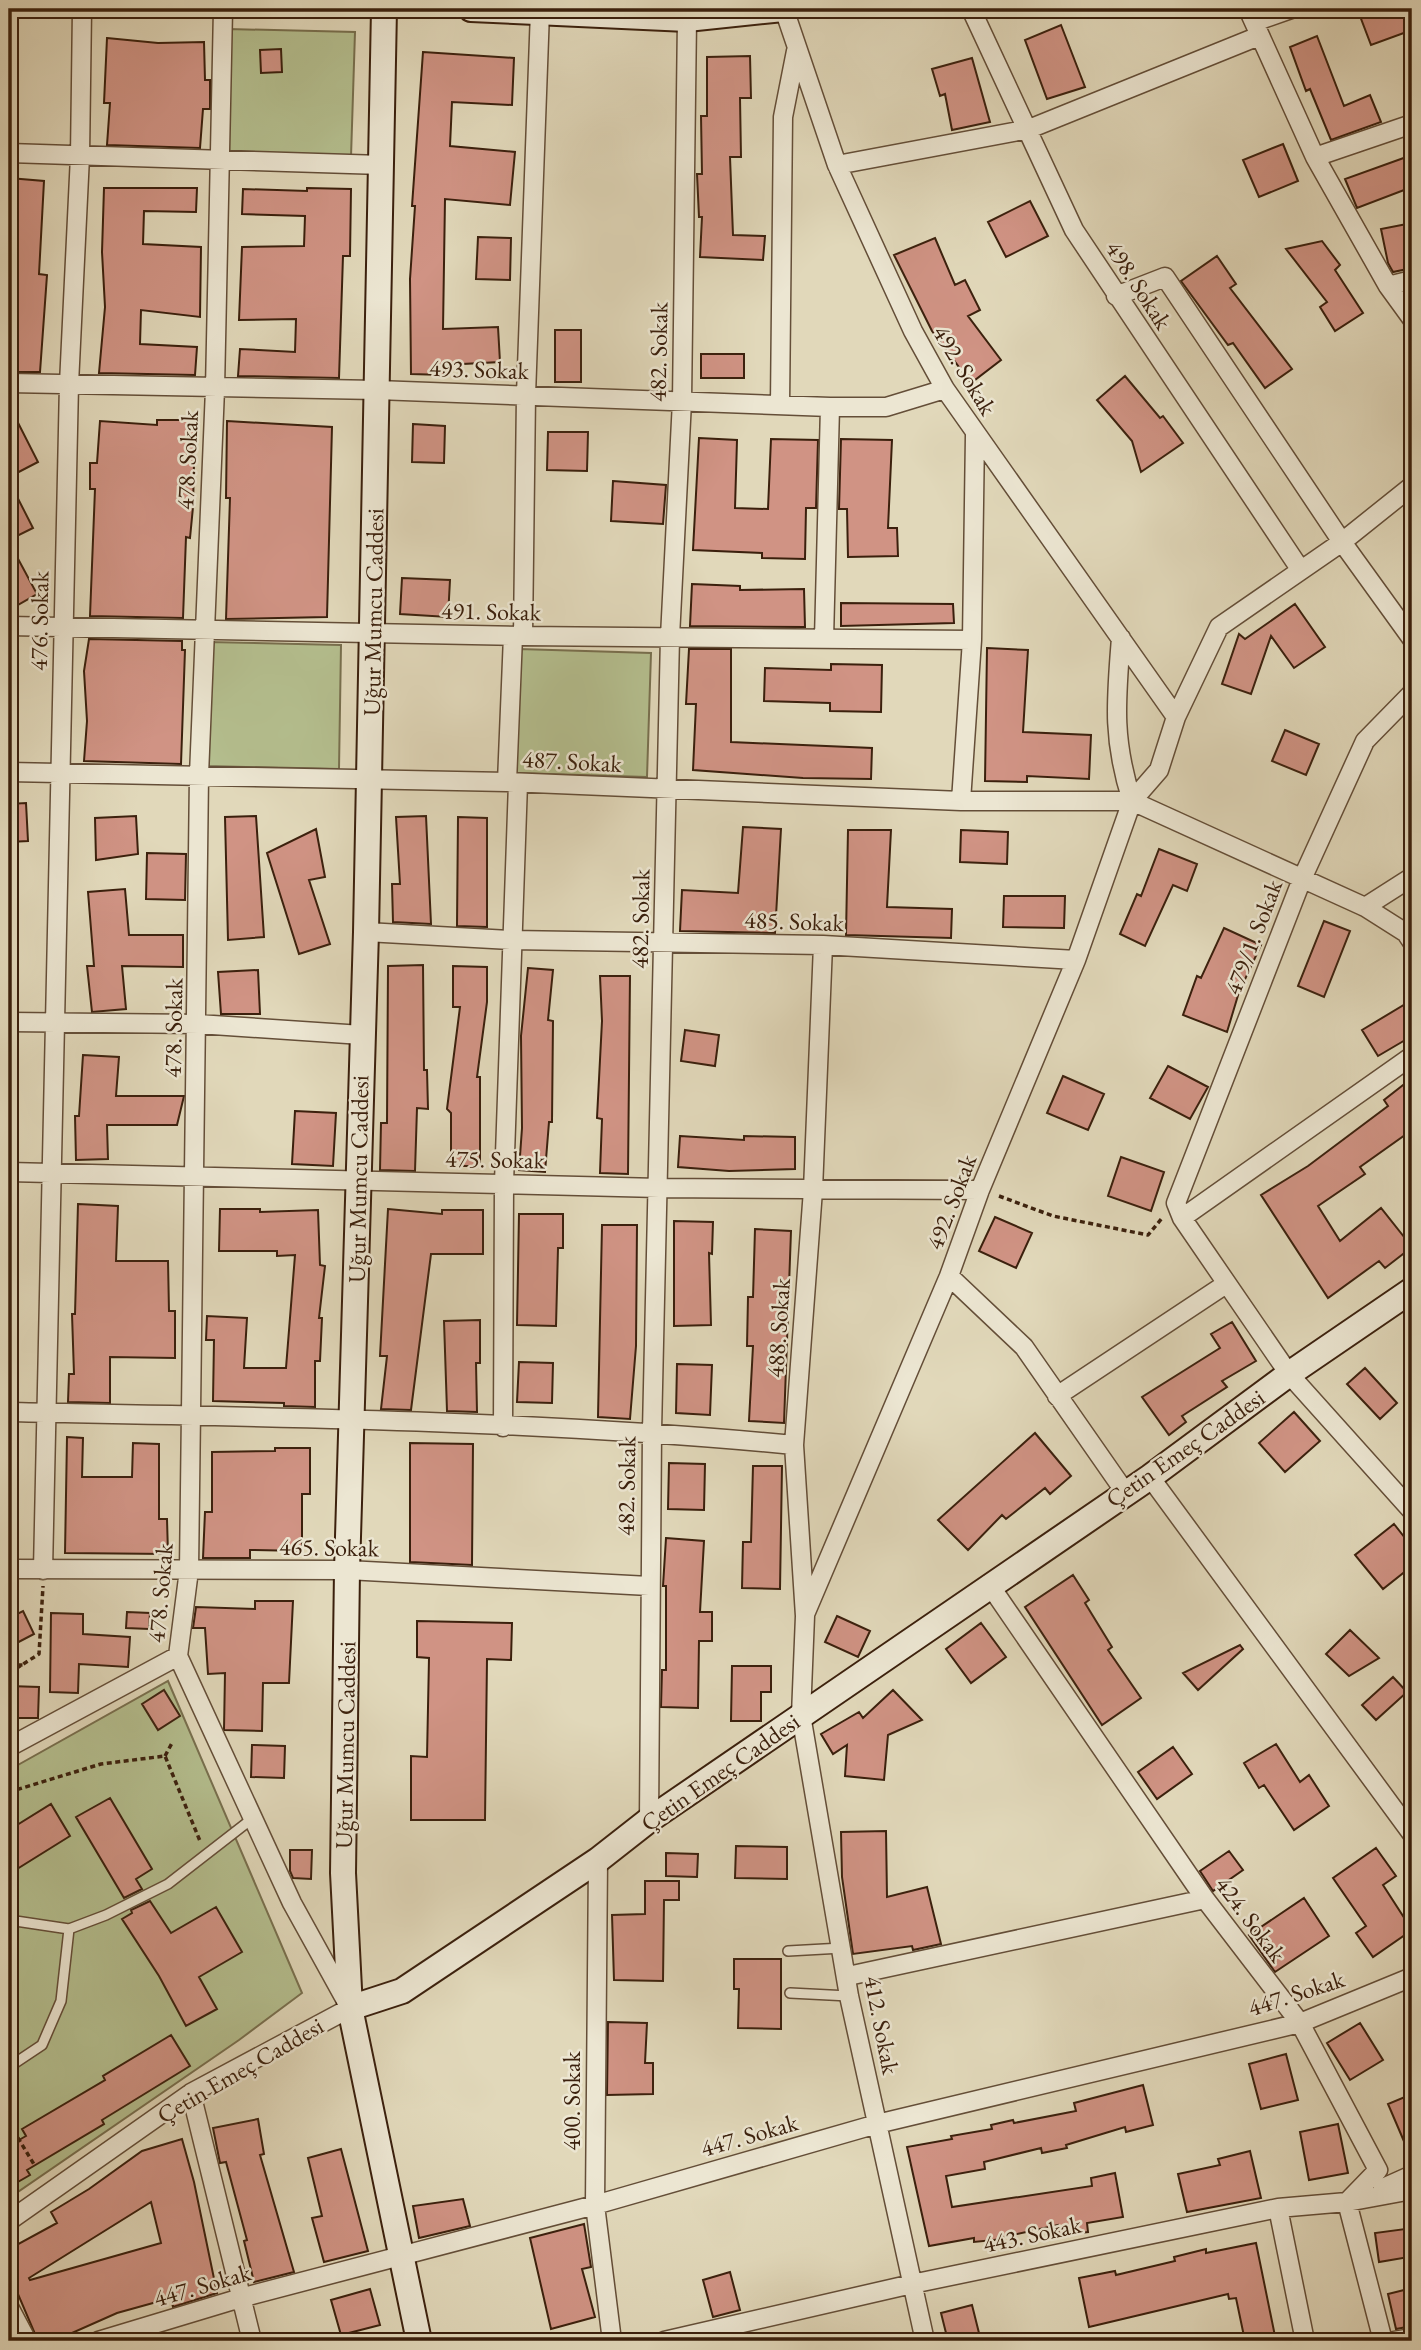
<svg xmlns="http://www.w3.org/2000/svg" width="1421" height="2350" font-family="'EB Garamond',serif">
<rect width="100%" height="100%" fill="#e1d8ba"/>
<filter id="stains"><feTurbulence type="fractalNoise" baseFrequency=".00286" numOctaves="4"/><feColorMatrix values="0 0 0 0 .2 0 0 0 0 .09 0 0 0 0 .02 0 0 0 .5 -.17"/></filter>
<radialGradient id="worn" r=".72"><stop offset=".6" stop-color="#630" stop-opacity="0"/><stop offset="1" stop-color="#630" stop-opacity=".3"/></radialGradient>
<!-- green -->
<path fill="#b4be8e" stroke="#786f4e" stroke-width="2" d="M228,29L355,32L351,157L225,154Z
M208,642L341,645L339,769L206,766Z
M519,649L651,653L647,777L516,773Z
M168,1681L302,1993L239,2040L9,2198V1770Z"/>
<!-- building -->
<path fill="#d09384" stroke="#3b200d" stroke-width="2" fill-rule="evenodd" d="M1378,9H1412V30L1371,45L1360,16Z
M1061,25L1085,87L1047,99L1025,40Z
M1317,36L1344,106L1370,95L1381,122L1331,140L1310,89L1306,91L1290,47Z
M107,38L158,43L204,42L205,80H210V109H203L200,148L107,145L110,103H104Z
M281,49L282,72L261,73L260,50Z
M423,52L514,58L512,105L452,102L450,146L515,152L510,205L445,199L443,329L498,327L500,362L444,365V375L411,374L410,279L415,206H412Z
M750,56L751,98H740L741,157H730L733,235L765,236L763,260L700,257L702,217H699L697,174H702L701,116H707V57Z
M972,58L990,122L952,130L945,94L940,96L932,69Z
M1283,144L1298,181L1259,197L1243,160Z
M1412,155V187L1357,208L1345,179Z
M9,178L44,181L39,274L47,275L40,372H9Z
M104,188H197L196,212L144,211L143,244L201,247L200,317L141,310L140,344L197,347L195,375L99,373L105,307L102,252Z
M307,188L351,189L350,256H343L339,378L238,376L240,349L295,352L296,319L239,320L242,247L304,246L305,216L242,214L243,189L307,191Z
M1030,201L1048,236L1006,257L988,222Z
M1412,223V268L1393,272L1388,263L1381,229Z
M478,237L511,238L510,280L476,279Z
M935,238L955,285L965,280L980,310L968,316L1001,360L971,383L932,331L894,255Z
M1322,241L1340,265L1335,270L1363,313L1335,331L1320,307L1327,302L1286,249Z
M1217,256L1236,284L1230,288L1292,369L1265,388L1233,343L1228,345L1181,281Z
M555,330H581V382H555Z
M701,354H744V378H701Z
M1125,376L1160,418L1163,416L1183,443L1141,472L1132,441L1097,400Z
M9,405L38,462L9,477Z
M157,420H195L193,507L190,538L186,537L183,618L90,616L95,489H90V463H97L100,421L157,425Z
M227,421L332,427L327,617L226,619L230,498H226Z
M413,424L445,426L444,463L412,462Z
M548,432H588L587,471L547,470Z
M699,438L737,440L735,508L768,509L771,439L818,440L816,508H806L805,559L762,558V553L693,550Z
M841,439L892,440L888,528H897L898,556L848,557L847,509H839Z
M9,481L33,528L9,540Z
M613,481L666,485L663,524L611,521Z
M9,542L37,594L9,610Z
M402,578L450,580L448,617L400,614Z
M692,584L740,586V590L804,589L805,627L690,626Z
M841,603L953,604L954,623L841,626Z
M1295,604L1325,647L1294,668L1271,636L1251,694L1222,684L1239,634L1245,639Z
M89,639L182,641V650H185L181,764L84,761L87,721L84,671Z
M987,648L1028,650L1023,732L1091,735L1089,779L1027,776V782L985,781Z
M689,649H731V742L872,748L871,779L803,778L693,770L696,704H686Z
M831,664L882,665L881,712L830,711V703L764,701L765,668L831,670Z
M1285,730L1319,744L1306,775L1272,761Z
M26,803L28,841L9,842V804Z
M136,816L138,854L96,860L95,818Z
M256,816L264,937L228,940L225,817Z
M426,816L431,924L393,922L392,884H400L396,817Z
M458,817L487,818V927L457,926Z
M743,827L781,829L775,933L680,931L682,890L738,893Z
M316,829L325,877L309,880L330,944L299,954L267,853Z
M848,830H891L887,907L952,909L951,938L846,935Z
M961,830L1008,832L1007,864L960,862Z
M1159,849L1197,864L1187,891L1173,885L1145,946L1120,934L1137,894L1141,896Z
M147,853L186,854L185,900L146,899Z
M125,889L129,935H183V967L122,966L126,1009L92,1012L87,966H94L88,892Z
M1004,896H1065L1064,928L1003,927Z
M1324,921L1350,931L1324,997L1298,986Z
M1224,928L1261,945L1239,992L1227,1032L1183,1015L1197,976L1201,978Z
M423,965L424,1070H427L428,1109L417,1108L415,1171L380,1170L381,1123H387L388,966Z
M453,966L487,967V1002L477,1077H480V1166H451V1113L447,1109L460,1007H453Z
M528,968L553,970L548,1020L553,1021L552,1122H549L545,1172L519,1170L522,1128L521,1036Z
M258,970L260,1014H221L218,972Z
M600,976H630L628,1174L600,1173L602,1119L597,1118L602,1021Z
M1412,1000V1036L1378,1056L1362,1030Z
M685,1030L719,1035L715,1066L681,1061Z
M83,1055L119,1057L116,1096H184L177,1125H107L108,1159L76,1160L75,1116H79Z
M1168,1066L1208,1087L1190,1119L1150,1098Z
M1063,1076L1104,1094L1088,1130L1047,1113Z
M1412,1078V1130L1360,1167L1365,1174L1318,1206L1340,1241L1381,1208L1412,1247L1385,1268L1379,1261L1328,1298L1261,1195L1308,1166L1388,1106L1384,1100Z
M295,1111L336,1113L333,1166L292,1164Z
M680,1136L744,1140V1136L795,1137V1169L729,1171L678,1167Z
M1121,1157L1164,1172L1151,1211L1108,1196Z
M78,1204L118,1206L116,1261H168L169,1311H175V1358L110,1357V1403L68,1402L69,1374H74L72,1314H75Z
M220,1209H260V1212L318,1210L320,1265L325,1266L319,1318H322L320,1361H315V1407L284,1406V1403L213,1401L214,1340H206L207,1316L247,1318L244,1368H286L295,1255L277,1256V1251H219Z
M388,1209L442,1214V1210H483V1254H431L411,1410L381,1409L387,1356H380Z
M519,1214H563V1248H558L556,1326L517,1325Z
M995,1217L1032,1233L1016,1268L979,1251Z
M674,1221L713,1222L712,1254L709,1253L711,1325L674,1326Z
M602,1225H637L636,1346L630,1419L598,1417Z
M755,1229L791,1231L784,1423L749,1421L753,1346H747L748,1297H753Z
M480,1320V1363H476L477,1412L447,1411L444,1321Z
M1232,1322L1256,1361L1222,1381L1227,1387L1182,1416L1186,1422L1169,1435L1142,1397L1220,1348L1211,1334Z
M519,1362L553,1363L552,1403L517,1402Z
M677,1364L712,1365L710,1415L676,1413Z
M1365,1368L1397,1403L1380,1419L1347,1384Z
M1294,1412L1320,1441L1285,1472L1259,1443Z
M1035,1433L1071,1476L1050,1494L1045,1488L1006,1519L1002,1515L968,1550L938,1520Z
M67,1437L83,1438L82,1477H132L133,1443L159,1444V1519H167L168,1554L65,1553Z
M410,1443L473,1444L472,1565L410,1562Z
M275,1448H310V1494H302V1551L250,1550V1558H203L205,1512H212V1452L275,1451Z
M669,1463L705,1464L704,1510L668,1509Z
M753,1466H782L780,1589L742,1588L743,1542H751Z
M1394,1524L1412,1547V1566L1383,1589L1355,1555Z
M666,1538L704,1541L700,1612H712V1641H699L698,1708L661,1707L662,1670H666V1586H663Z
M1073,1575L1089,1600L1085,1603L1112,1647L1108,1650L1141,1698L1102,1725L1025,1607Z
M255,1601H293L289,1683H263L262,1731L224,1730L225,1673L208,1674L205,1628H193L196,1607L255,1609Z
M23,1611L34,1634L9,1647V1618Z
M127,1612L150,1613L149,1629L126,1628Z
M51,1613L83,1614V1634L130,1637L128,1667L79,1664L78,1693L50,1692Z
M837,1616L870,1631L858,1657L825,1642Z
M417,1621L512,1623L511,1660L487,1659L485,1820H411V1756L427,1757L429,1658L417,1657Z
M981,1623L1006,1657L971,1683L946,1649Z
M1350,1630L1379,1658L1349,1676L1326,1654Z
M1240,1645L1243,1649L1198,1690L1183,1673Z
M732,1666H771V1692H761V1721H731Z
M1393,1677L1407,1692L1376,1720L1362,1705Z
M9,1686L39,1687L38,1718H9Z
M164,1690L180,1716L158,1730L142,1704Z
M893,1690L922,1720L888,1735L884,1780L845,1776L847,1745L833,1754L821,1734L859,1712L863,1718Z
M1276,1744L1300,1782L1309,1775L1329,1806L1294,1830L1264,1785L1259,1788L1244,1763Z
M252,1745L285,1746L284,1778L251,1777Z
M1173,1747L1192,1774L1157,1799L1138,1772Z
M110,1798L152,1869L136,1879L142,1889L124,1898L76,1817Z
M51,1804L70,1836L9,1874V1830Z
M886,1831L887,1897L927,1887L941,1944L913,1950L912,1946L853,1954L842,1877L841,1832Z
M736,1846L787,1847V1879L735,1878Z
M1376,1848L1396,1876L1383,1885L1412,1930L1373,1957L1356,1933L1366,1926L1333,1878Z
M290,1850H312L311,1879L293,1878L290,1871Z
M1229,1851L1243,1870L1213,1891L1200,1871Z
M666,1853L698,1854L697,1877L666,1876Z
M645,1881H679V1900H664L663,1981L614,1980L612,1915L645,1914Z
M1304,1898L1329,1936L1275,1972L1249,1935Z
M150,1901L171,1933L216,1907L242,1952L199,1977L217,2009L186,2026L159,1976L122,1919L132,1913L131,1910Z
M734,1959H781V2029L738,2028L739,1989H734Z
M608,2022L647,2023L645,2063H653V2094L607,2095Z
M1360,2023L1383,2060L1350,2080L1327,2043Z
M171,2035L190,2066L102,2120L104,2124L27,2170L30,2175L9,2187V2139L12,2144L26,2136L22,2129L105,2080L103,2076Z
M1286,2054L1298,2100L1261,2109L1249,2064Z
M1143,2085L1153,2125L1126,2132L1125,2127L1066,2145L1067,2148L1042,2153L1041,2148L984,2162L985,2169L946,2176L952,2207L1092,2186L1091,2178L1115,2173L1123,2217L1087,2223L1088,2232L1059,2235L1058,2225L1003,2237V2239L974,2242V2238L929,2246L907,2147L952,2139L951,2136L992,2129L991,2125L1013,2120L1014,2123L1076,2111L1074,2103Z
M1412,2094V2160L1388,2104Z
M258,2119L264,2154L260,2155L294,2272L254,2282L244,2241L247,2240L226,2162L220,2163L213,2128Z
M1338,2124L1348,2173L1309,2180L1300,2132Z
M182,2139L194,2182L217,2293L173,2307L171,2298L117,2313L54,2341H38L9,2273V2249L57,2223L51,2212L89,2189L142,2151ZM151,2202L161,2243L30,2280L29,2278Z
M341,2149L368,2251L324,2262L312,2218L322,2216L308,2158Z
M1250,2151L1261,2198L1187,2212L1178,2174L1220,2165L1218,2159Z
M463,2199L470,2226L419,2238L413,2206Z
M584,2224L591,2267L582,2269L595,2317L551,2329L530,2238Z
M1405,2229L1409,2257L1379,2262L1375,2233Z
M1256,2243L1276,2341H1245L1236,2298L1229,2299L1228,2294L1089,2327L1079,2278L1115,2271L1116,2275L1175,2261L1174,2257L1206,2249V2253Z
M730,2272L740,2310L713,2317L703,2280Z
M1412,2288V2326L1396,2329L1388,2294Z
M370,2289L380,2325L341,2335L331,2300Z
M972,2305L981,2341H948L941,2313Z"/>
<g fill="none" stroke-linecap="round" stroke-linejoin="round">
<!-- lane casing -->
<g stroke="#644e38" stroke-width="12">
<path id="lane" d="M9,1920L69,1929L106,1915L168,1884L253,1818
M788,1951L842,1948
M790,1993L849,1996
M9,2067L42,2045L61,2001L69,1929"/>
</g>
<!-- street casing -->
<g stroke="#644e38" stroke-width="21">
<path id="street" d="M784,9L837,165L913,331L945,389L1176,717
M971,9L1074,230L1300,569
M1248,9L1315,157L1388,286L1412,319
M1254,22L1291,9
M9,153L382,165
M1315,157L1412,124
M837,165L1029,129L1259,36
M1388,286L1412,280
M1116,296L1165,277L1342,542L1412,639
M9,383L377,390L830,407H886L945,389
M780,405L783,117L796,51
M9,626L523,636L972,640
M523,636L526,395L540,11
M1121,638C1116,701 1112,739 1132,801
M824,639L830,407
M1412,693L1365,741L1302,879L1176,1203L1182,1218L1289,1374L1412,1511
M9,772L507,782L961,801H1132L1365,907L1406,933L1412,942
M507,782L513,636
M961,801L972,640L975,435
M1365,907L1412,877
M366,932L511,940L823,945L1076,960
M823,945L813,1190L794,1445L805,1616L801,1715L849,1996L925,2341
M9,1022L198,1024L362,1035
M9,1172L659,1188L980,1190
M1182,1218L1412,1056
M949,1276L1024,1347L1125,1492
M1057,1396L1226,1284
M9,1412C270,1417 534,1420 794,1445
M503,1427L504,1183L518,783
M1150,1477L1412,1834
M9,1569L347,1570L649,1586
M43,1570L69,384L80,156L82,9
M989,1584L1205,1899L1300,2023L1378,2170L1347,2202L1383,2341
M806,1612L949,1276L980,1190L1076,960L1132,801L1159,770L1176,717L1219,627L1342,542L1412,486
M9,1747L178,1656
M649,1820L652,1431L670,637L682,401L687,19
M598,1860L595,2205L612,2341
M848,1976L1205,1899
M191,2093L252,2341
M1383,2188L1412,2175
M1278,2208L1305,2341
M9,2221L191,2093L350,2008L292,1903L178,1656L189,1570L199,775L215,389L223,9
M9,2307L27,2341
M98,2341L244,2297L595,2205L877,2124L1300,2023L1412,1977
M664,2341L912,2284L1278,2208L1347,2202L1412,2190
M1394,2341L1412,2338"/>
</g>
<!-- secondary casing -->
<g stroke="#3b200d" stroke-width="28">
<path id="secondary" d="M384,9L366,932L347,1570L343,1873L350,2008L419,2341
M471,9L687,19L783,9
M350,2008L402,1991L598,1860L649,1820L1150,1477L1289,1374L1412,1290"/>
</g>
<!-- path -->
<path stroke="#3b200d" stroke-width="3.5" stroke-dasharray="5 3.5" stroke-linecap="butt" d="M999,1196L1053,1216L1148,1235L1163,1217
M9,1665H24
M9,1673L39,1654L43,1586
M165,1756L172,1743
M9,1792L101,1764L165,1756L200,1841
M9,2123L35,2166"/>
<!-- lane -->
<use href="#lane" stroke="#ece6d2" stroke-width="9"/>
<!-- street -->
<use href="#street" stroke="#ece6d2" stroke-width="18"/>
<!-- secondary -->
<use href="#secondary" stroke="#ece6d2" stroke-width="24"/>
</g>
<g text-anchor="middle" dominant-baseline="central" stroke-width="5" stroke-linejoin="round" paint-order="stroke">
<!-- street labels -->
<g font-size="24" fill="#3b200d" stroke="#ece6d2">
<text transform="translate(1139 285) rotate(57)">498. Sokak</text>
<text transform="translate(658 352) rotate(-89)">482. Sokak</text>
<text transform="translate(479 369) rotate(2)">493. Sokak</text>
<text transform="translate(965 370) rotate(59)">492. Sokak</text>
<text transform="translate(187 460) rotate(-87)">478. Sokak</text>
<text transform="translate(491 611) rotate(1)">491. Sokak</text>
<text transform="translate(373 612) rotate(-89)">Uğur Mumcu Caddesi</text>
<text transform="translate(39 621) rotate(-89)">476. Sokak</text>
<text transform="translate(572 761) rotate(3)">487. Sokak</text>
<text transform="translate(640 919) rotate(-89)">482. Sokak</text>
<text transform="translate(794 921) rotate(2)">485. Sokak</text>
<text transform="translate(1253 937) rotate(-69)">479/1. Sokak</text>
<text transform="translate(173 1028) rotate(-89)">478. Sokak</text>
<text transform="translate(495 1159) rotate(1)">475. Sokak</text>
<text transform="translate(358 1179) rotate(-89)">Uğur Mumcu Caddesi</text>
<text transform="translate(951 1202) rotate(-69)">492. Sokak</text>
<text transform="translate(778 1328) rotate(-86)">488. Sokak</text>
<text transform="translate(1185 1448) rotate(-35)">Çetin Emeç Caddesi</text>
<text transform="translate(626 1486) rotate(-89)">482. Sokak</text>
<text transform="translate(329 1547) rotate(1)">465. Sokak</text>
<text transform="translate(160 1593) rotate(-85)">478. Sokak</text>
<text transform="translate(345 1745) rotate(-89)">Uğur Mumcu Caddesi</text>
<text transform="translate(720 1772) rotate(-35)">Çetin Emeç Caddesi</text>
<text transform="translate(1251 1919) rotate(53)">424. Sokak</text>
<text transform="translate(1296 1993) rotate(-18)">447. Sokak</text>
<text transform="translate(882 2025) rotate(79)">412. Sokak</text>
<text transform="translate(240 2070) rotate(-30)">Çetin Emeç Caddesi</text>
<text transform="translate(571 2101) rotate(-90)">400. Sokak</text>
<text transform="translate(749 2135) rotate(-16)">447. Sokak</text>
<text transform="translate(1032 2234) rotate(-12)">443. Sokak</text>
<text transform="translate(202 2285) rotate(-16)">447. Sokak</text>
</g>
</g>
<!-- margin -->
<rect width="1421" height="2350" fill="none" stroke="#e1d8ba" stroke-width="35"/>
<rect x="10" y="10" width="1400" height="2329" fill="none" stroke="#3b200d" stroke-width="3.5"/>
<rect x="18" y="18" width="1386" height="2315" fill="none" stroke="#3b200d" stroke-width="2"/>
<rect width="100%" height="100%" filter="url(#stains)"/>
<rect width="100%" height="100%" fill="url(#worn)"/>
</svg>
